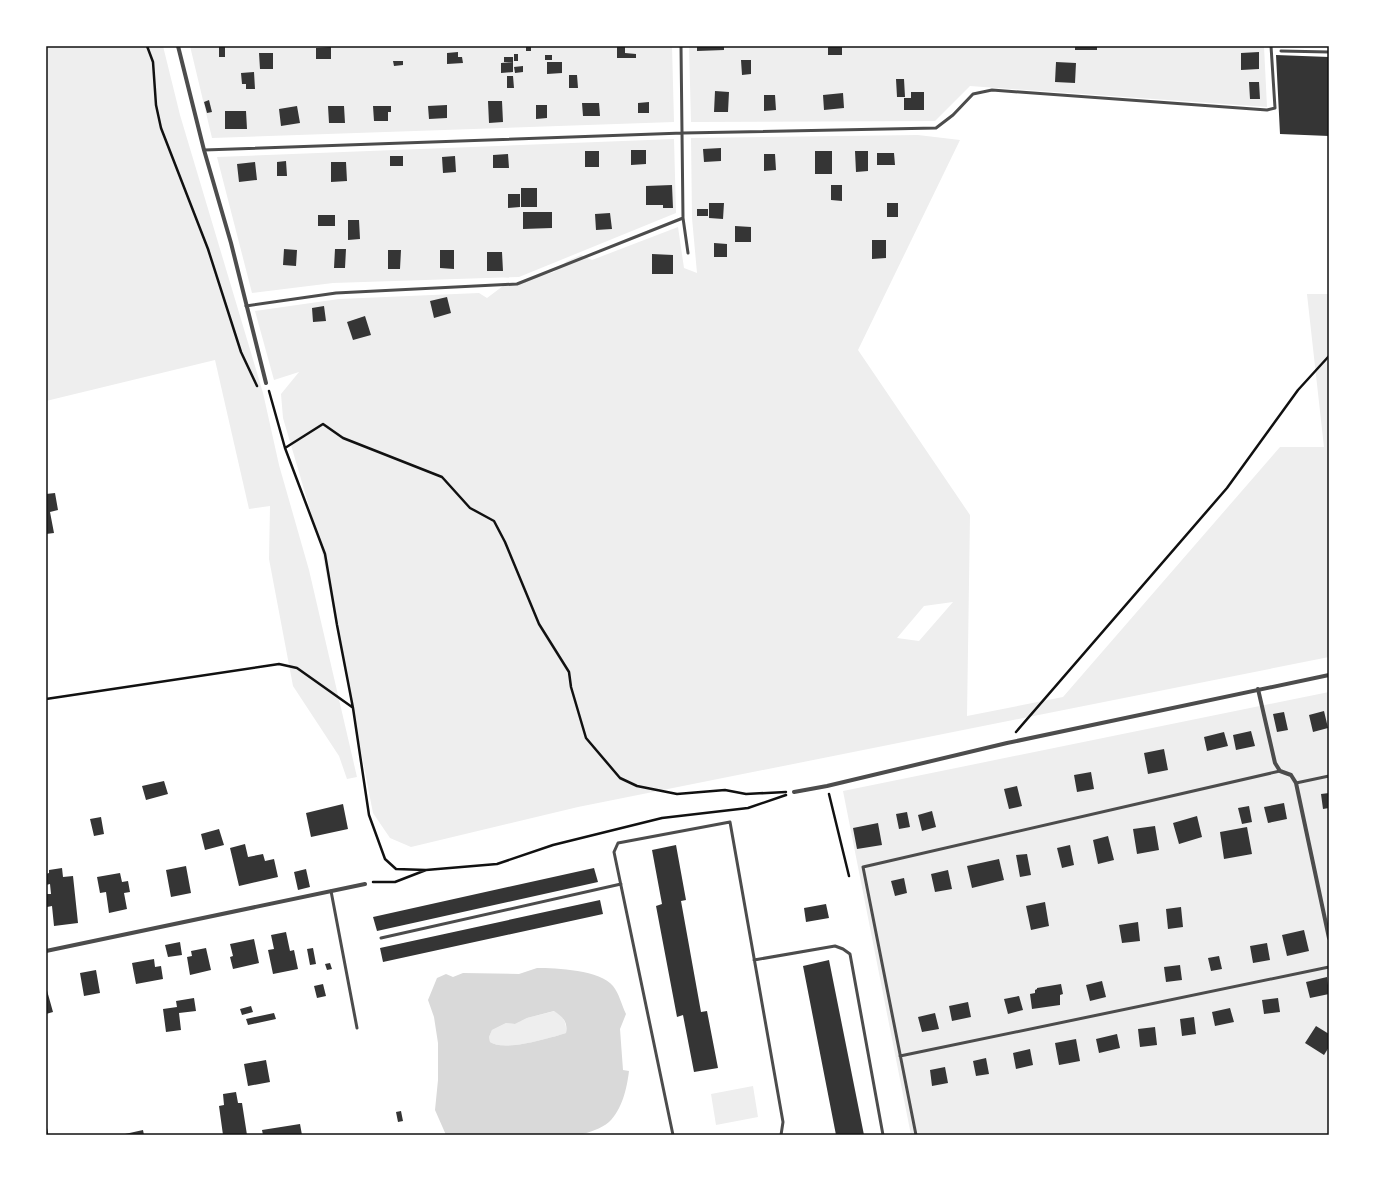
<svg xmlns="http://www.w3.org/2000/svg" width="1375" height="1181" font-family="'Nunito Sans',sans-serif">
<rect width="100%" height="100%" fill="#fff"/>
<!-- green -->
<path fill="#eee" fill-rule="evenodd" d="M46,46H163L180,115L263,393L279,465L309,570L357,777L347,779L339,756L293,686L269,559L270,506L249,509L215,360L46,401Z
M190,46H672L674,122L212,138Z
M689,46H1264L1267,107L970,86L935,121L691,122Z
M918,135L960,140L858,350L970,515L967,716L1063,697L1280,447H1324L1307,294H1329V657L578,807L411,847L390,838L373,813L321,547L283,418L281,394L299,372L274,380L255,311L339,299L479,293L487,298L503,286L554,272L567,261L581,255L592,260L678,227L684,268L697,273L692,218L691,138ZM953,602L919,641L897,638L924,606Z
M674,139L676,213L519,277L333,283L252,293L217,157Z
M1329,692V1135H911L843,791Z
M555,1011C563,1017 567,1022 566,1033C550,1038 504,1052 490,1042L489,1037L492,1030L506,1023L515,1024L527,1018Z
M753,1086L758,1117L716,1125L711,1094Z"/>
<!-- water -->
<path fill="#d9d9d9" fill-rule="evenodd" d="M537,968C556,968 601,970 613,986C619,993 622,1006 626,1014L620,1029L623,1070L629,1071C627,1088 622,1110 609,1122C601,1129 589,1132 580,1135H446L435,1110L438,1080V1043L434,1017L428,1000L437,978L446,974L453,977L463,973L519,974ZM554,1011C563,1017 568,1022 566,1033C550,1038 504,1052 490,1042L489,1037L492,1030L506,1023L515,1024L527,1018Z"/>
<!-- building -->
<path fill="#353535" d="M526,46H531V51H526Z
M617,46H625V53L636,54V58H617Z
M697,46H724V50L697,51Z
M828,46H842V55H828Z
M1075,46H1097V50H1075Z
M219,47H225V57H219Z
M331,47V59H316V48Z
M458,52V57H462L463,63L447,64V53Z
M1259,52V69L1241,70V53Z
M259,53H273V69H260Z
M514,54H518V61H514Z
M545,55H552V60H545Z
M1276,55L1329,57V136L1280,134Z
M504,57H513V62H504Z
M741,60H751V74L742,75Z
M393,61H403V65L394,66Z
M513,62V72L501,73V63Z
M547,62H562V73L547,74Z
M1056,62L1076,63L1075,83L1055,82Z
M523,66V72L515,73L514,67Z
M254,72L255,89H246V84H242L241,73Z
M569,75H577L578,88H569Z
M507,76H513L514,88H507Z
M896,79H904L905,97H897Z
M1249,82H1259L1260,99H1250Z
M715,91L729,92L728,112H714Z
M911,92H924V110H904V98H911Z
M843,93L844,108L824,110L823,95Z
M764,95H775L776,110L764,111Z
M209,100L212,112L207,113L204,102Z
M488,101H502L503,122L489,123Z
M649,102V113H638V103Z
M582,103H599L600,116H583Z
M447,105V118L429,119L428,106Z
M536,105H547V118L536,119Z
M297,106L300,123L281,126L279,109Z
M328,106H344L345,123H329Z
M373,106H391V112H388V121H374Z
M225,111H246L247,129H225Z
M721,148V161L704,162L703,149Z
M631,150H646V164L631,165Z
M585,151H599V167H585Z
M815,151H832V174H815Z
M855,151H868V171L856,172Z
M877,153H894L895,165H877Z
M508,154L509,168H493V155Z
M764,154H775L776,170L764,171Z
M390,156H403V166H390Z
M455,156L456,172L443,173L442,157Z
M286,161L287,176H277V162Z
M255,162L257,180L239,182L237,164Z
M331,162H346L347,181L331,182Z
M672,185L673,208H663V205H646V186Z
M831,185H842V201L831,200Z
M521,188H537V207H521Z
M508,194H520V207L508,208Z
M709,203H724L723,219L709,218Z
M887,203H898V217H887Z
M697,209H708V216H697Z
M523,212H552V228L523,229Z
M610,213L612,229L596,230L595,214Z
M318,215H335V226H318Z
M348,220H359L360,239L348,240Z
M735,226L751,227V242H735Z
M872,240H886V258L872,259Z
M714,243L727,244V257H714Z
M284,249L297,250L296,266L283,265Z
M335,249H346L345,268H334Z
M388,250H401L400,269H388Z
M440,250H454V269L440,268Z
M487,252H502L503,271H487Z
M652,254L673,255V274H652Z
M447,297L451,313L434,318L430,301Z
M324,306L326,321L313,322L312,308Z
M365,316L371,335L353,340L347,322Z
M55,493L58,510L50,512L54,533L46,534V494Z
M1324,711L1328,728L1313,732L1309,715Z
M1284,712L1288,730L1277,732L1273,714Z
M1251,731L1255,746L1236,750L1233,735Z
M1224,732L1228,746L1207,751L1204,737Z
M1164,749L1168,770L1148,774L1144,753Z
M1091,772L1094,789L1077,792L1074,775Z
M164,781L168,794L146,800L142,786Z
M1017,786L1022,806L1009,809L1004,789Z
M1329,793V808L1323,809L1321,794Z
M1284,803L1287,819L1268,823L1264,807Z
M343,804L348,829L311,837L306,813Z
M1249,806L1252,822L1242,824L1238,808Z
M932,811L936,827L922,831L918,815Z
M907,812L910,827L899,829L896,814Z
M1197,816L1202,837L1179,844L1173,823Z
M101,817L104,834L94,836L90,819Z
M878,823L882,845L857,849L853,828Z
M1155,826L1159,850L1137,854L1133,829Z
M1247,827L1252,854L1224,859L1220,832Z
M219,829L224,845L205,850L201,834Z
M1108,836L1114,860L1098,864L1093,840Z
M245,844L248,857L263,854L265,861L274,859L278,877L239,886L230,848Z
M676,845L686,900L681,901L701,1012L707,1011L718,1068L694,1072L683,1015L677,1017L656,906L662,904L652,850Z
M1070,845L1074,865L1062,868L1057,848Z
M1027,854L1031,875L1020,877L1016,855Z
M999,859L1004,880L972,888L967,866Z
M186,866L191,893L171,897L166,870Z
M62,868L63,877L73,876L78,923L54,926L52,906L47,907L46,894H51L50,884L46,885V874L49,873V870Z
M594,868L598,882L377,931L373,917Z
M306,869L310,887L298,890L294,872Z
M948,870L952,889L935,892L931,874Z
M120,873L122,882L128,881L130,892L124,893L127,909L109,913L106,892L100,893L97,877Z
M904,878L907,893L895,896L891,881Z
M600,900L603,914L383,962L380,948Z
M1045,902L1049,926L1031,930L1026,906Z
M826,904L829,918L806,922L804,908Z
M1181,907L1183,927L1168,929L1166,909Z
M1138,922L1140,941L1122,943L1119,925Z
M1304,930L1309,951L1287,956L1282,935Z
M286,932L290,951L294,950L298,969L273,974L268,950L274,949L271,935Z
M254,939L259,963L233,969L230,957L233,956L230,944Z
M180,942L182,955L168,957L165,945Z
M1267,943L1270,960L1253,963L1250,946Z
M206,948L211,970L190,975L187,957L192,956L191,951Z
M313,948L316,964L310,965L307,949Z
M1219,956L1222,969L1211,971L1208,958Z
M154,959L155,967L161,966L163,979L136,984L132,963Z
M829,960L864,1135H836L803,966Z
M330,963L332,969L327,970L325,964Z
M1180,965L1182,980L1166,982L1164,967Z
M96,970L100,993L84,996L80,973Z
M1327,977L1329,994L1310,998L1306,982Z
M1102,981L1106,997L1090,1001L1086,985Z
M323,984L326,996L317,998L314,986Z
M1061,984L1063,994L1060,995V1005L1032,1009L1030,994L1035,993V990L1037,989V988Z
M46,987L53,1012L46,1014Z
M1019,996L1023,1010L1008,1014L1004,999Z
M194,998L196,1011L179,1013L181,1030L166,1032L163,1009L177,1007L176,1001Z
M1278,998L1280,1012L1264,1014L1262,1000Z
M968,1002L971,1017L952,1021L949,1006Z
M251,1006L253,1012L242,1015L240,1009Z
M1230,1008L1234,1022L1215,1026L1212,1012Z
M274,1013L276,1019L248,1025L246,1019Z
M935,1013L939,1029L922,1032L918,1017Z
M1194,1017L1196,1034L1182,1036L1180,1019Z
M1316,1026L1329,1034V1047L1324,1055L1305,1043Z
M1155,1027L1157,1045L1140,1047L1138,1029Z
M1117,1034L1120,1048L1099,1053L1096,1039Z
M1076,1039L1080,1061L1059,1065L1055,1043Z
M1030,1049L1033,1065L1016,1069L1013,1053Z
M986,1058L989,1074L976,1076L973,1061Z
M266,1060L270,1082L248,1086L244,1064Z
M945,1067L948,1083L932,1086L930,1070Z
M236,1092L238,1103H242L247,1135H223L219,1106L224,1105L223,1094Z
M401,1111L403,1121L398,1122L396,1112Z
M300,1124L302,1135H263L262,1130Z
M143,1130L144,1135H125V1134Z"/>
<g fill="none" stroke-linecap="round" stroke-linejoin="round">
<!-- path -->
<path stroke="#111" stroke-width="2.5" d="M147,46L153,62L156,105L161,128L208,249L241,352L257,386
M269,391L285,448L325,554L337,625L353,708L369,815L385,859L396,869L426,870
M285,448L323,424L343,438L442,477L470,508L494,521L505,542L539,624L569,672L571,687L586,738L620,778L637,786L677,794L725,790L746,794L786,792
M46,699L279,664L297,668L352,707
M1016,732L1227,488L1298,390L1329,356
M829,794L849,876
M373,882H395L426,870L497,864L553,845L662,818L748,808L786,795
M46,1129L47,1135"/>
<!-- service -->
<path stroke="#4c4c4c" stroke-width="3" d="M681,46L683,218L688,253
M1281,51L1329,52
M204,150L683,133L936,128L953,115L973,94L992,90L1267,110L1275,108L1271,46
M246,306L336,293L517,284L683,218
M1296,783L1329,776
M331,891L357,1028
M381,938L621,884
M754,960L835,946L843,949L850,954L883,1135
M900,1056L1329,967
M673,1135L614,852L618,843L730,822L783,1122L781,1135
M916,1135L863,867L1280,771"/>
<!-- minor -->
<path stroke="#4c4c4c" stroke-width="4" d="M178,46L204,150L231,243L266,383
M1258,689L1275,763L1280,771L1291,775L1296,783L1329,938
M794,792L827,786L1007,743L1329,675
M46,951L365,884"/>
</g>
<!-- border -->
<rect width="1375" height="1181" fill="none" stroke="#ffffff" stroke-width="94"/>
<rect x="47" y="47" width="1281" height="1087" fill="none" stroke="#111" stroke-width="1.5"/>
</svg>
